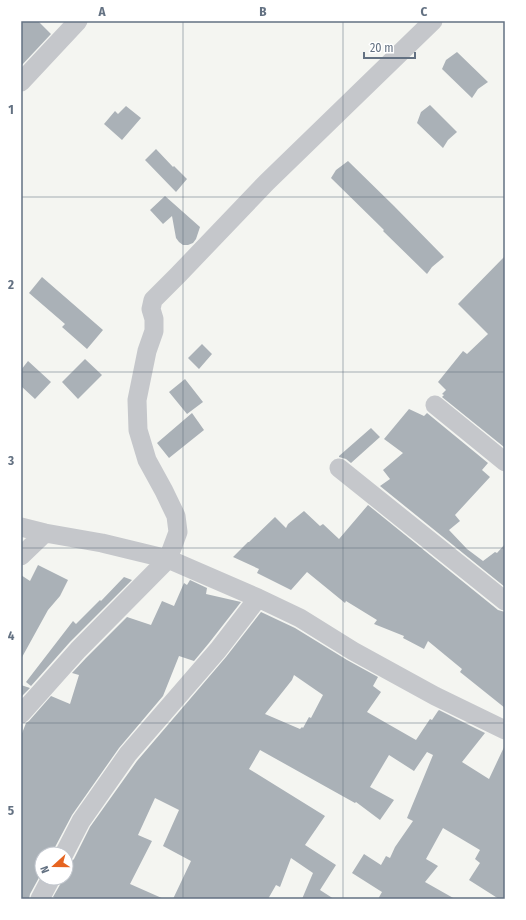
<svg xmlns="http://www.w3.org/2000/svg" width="526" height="920" font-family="'Fira Sans Condensed',sans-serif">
<rect width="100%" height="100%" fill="#f4f5f1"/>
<!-- building -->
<path fill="#aab1b7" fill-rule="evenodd" d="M21,21H38L51,34L21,66Z
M457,52L488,82L478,89L472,98L442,69L446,60Z
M430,105L457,132L448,140L443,148L417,123L421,112Z
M126,106L141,118L122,140L104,124L115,111L118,114Z
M156,149L173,167L174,166L187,179L176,192L145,160Z
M348,161L394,206L444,257L432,267L427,274L383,231L384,230L331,178L336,170Z
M165,196L200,227L196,239L193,243L188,245H183L179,242L176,238L172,216L163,224L150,210Z
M505,256V445L504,447L442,397L444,395L442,394L446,390L438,382L463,351L467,354L488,334L458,304Z
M42,277L103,330L87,349L62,327L65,324L29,293Z
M202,344L212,354L199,369L188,358Z
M85,359L102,375L78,399L62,382Z
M28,361L51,382L35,399L21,386V370Z
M185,379L203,402L187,414L169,392Z
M409,409L424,416L427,413L488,463L482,470L490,477L455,515L460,521L449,530L467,549L483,561L495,552L497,553L505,544V587L380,486L390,479L383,470L403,453L384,439Z
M192,413L204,430L169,458L157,443Z
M371,428L380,437L351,463L346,459L339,457V456Z
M368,505L498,610L505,612V708L460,672L462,669L428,641L424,649L403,638L404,636L374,624L377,620L346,601L345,603L307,572L291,590L257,573L259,569L233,557L248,542H249L275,517L286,528L288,524L304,511L320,526L323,524L339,539Z
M38,565L68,580L60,596L48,610L21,659V575L30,581Z
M124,577L132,580L70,642L31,686L26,682L73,621L76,624L100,600L101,601Z
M190,580L207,588L206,594L241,602L209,643L194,661L179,656L163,696L119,748L72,815L54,849L53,854H42V872L30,894L29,899H21V736L26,723L29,721L51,696L70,704L79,675L72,673L86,658L127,617L151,625L162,601L174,606L184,583L187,585Z
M261,612L295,628L347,660L378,677L373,686L381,692L367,712L416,740L430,719L432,720L438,711L439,710L485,733L462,762L489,779L505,745V899H499L469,880L480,863L475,859L480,850L443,828L426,859L438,866L425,882L455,899H378L382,892L352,873L364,854L381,865L386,856L390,858L395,847L413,821L407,818L433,755L427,752L414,771L389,755L370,787L394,800L380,820L356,802L355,803L260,750L249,769L325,816L305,845L336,865L320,890L334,899H302L313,873L291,858L280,887L276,885L268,899H173L191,861L163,846L179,810L155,798L138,835L152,841L130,884L164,899H57L53,897L61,883L62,878H66V865L70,863L74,859L90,827L137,761L226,657ZM294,675L323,695L311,718L309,717L303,728L302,727L300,729L265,714L292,680Z
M21,685L30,688L21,697Z"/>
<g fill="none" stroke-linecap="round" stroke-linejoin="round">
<!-- minor -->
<path stroke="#c5c7cb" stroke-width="19" d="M21,82L78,21
M435,405L505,462
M339,468L505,601
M21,527L45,533L102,543L168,559L258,598L300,618L353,651L435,696L505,730
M21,556L45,533
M21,714L78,650L168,559L178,532L176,516L164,491L147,460L138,430L137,400L147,351L154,331V319L151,309L153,300L178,275L267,182L433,21
M64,854L81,821L128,754L218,650L258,598
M40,899L51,878"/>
</g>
<!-- grid -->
<path fill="none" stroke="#637182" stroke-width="1" stroke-opacity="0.55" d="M183,21V899M343,21V899M21,197H505M21,372H505M21,548H505M21,723H505"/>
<!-- border -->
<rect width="526" height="920" fill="none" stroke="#ffffff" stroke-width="44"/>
<!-- north arrow -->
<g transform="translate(54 866) rotate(249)"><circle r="19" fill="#ffffff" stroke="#c1c6cd"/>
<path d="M0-3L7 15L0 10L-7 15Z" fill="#e66420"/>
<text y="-6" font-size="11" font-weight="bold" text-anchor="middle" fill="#637182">N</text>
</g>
<!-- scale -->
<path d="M364 52v6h51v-6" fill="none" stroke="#637182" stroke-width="2"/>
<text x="370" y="52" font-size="12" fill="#637182" stroke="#ffffff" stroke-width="3" paint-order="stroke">20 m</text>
<rect x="22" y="22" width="482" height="876" fill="none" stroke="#637182" stroke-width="1.5"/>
<g font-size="13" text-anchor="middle" font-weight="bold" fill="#637182">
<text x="102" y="16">A</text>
<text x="263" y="16">B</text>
<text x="424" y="16">C</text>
<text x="11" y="114">1</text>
<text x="11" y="289">2</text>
<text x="11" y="465">3</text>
<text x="11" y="640">4</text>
<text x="11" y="815">5</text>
</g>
</svg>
